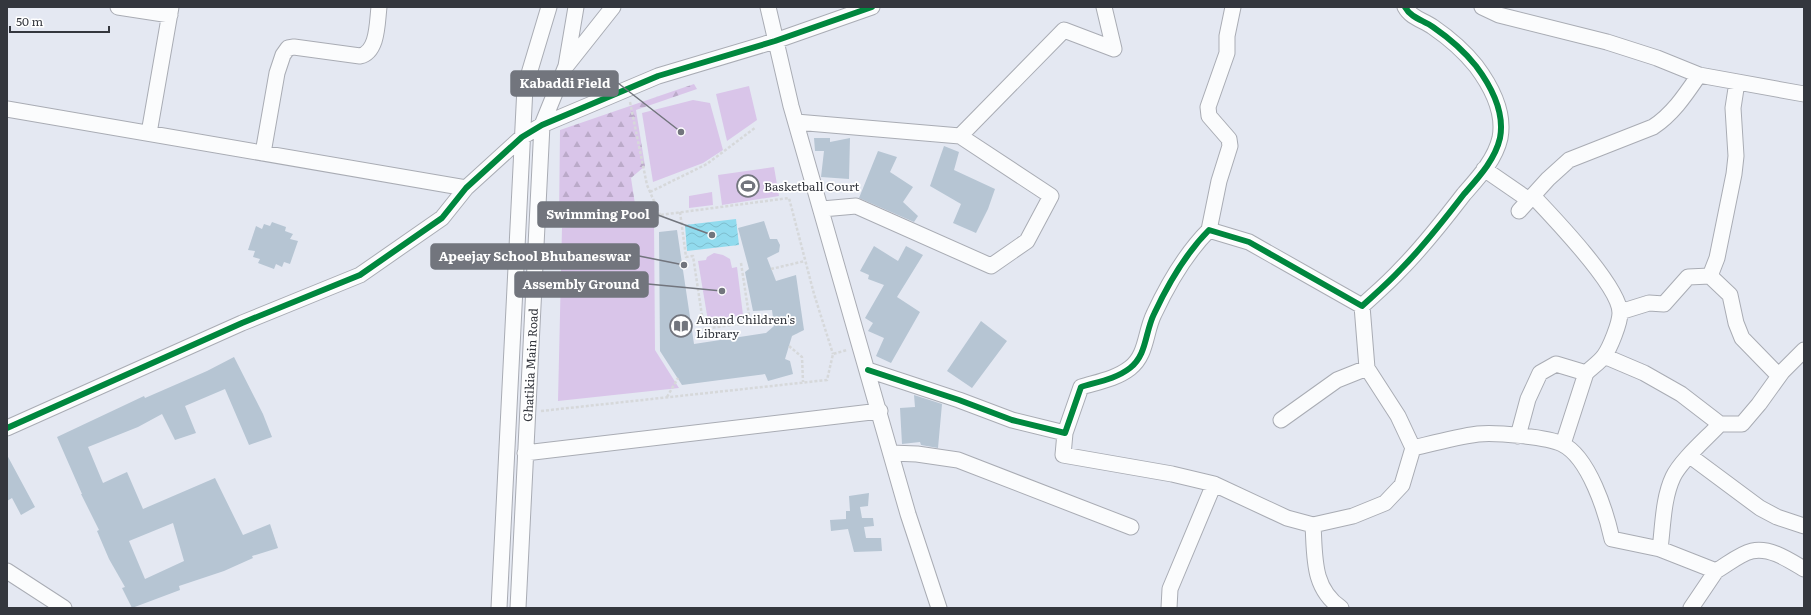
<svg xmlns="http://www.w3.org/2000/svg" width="1811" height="615" font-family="Literata,serif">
<defs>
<pattern id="forest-firs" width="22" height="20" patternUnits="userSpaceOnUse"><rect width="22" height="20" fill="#d9c5e9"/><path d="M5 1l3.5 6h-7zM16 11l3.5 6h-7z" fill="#bbaac9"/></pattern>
<pattern id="water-waves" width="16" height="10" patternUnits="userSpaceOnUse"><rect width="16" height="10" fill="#91dbee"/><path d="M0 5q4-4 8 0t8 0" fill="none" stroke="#7ebdcd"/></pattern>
</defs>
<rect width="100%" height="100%" fill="#e4e8f2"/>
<!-- forest -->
<path fill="url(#forest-firs)" d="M694,84L697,89L636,110L645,166L631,178L637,217L559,220L560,130Z"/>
<!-- garden -->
<path fill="#d9c5e9" d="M749,86L757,120L727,141L716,94Z
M693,100L710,103L723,150L703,163L653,182L642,113Z
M774,167L779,196L722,205L718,175Z
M712,192L713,205L689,208V196Z
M654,220L655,350L679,388L558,401L562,228Z
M714,253L723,255L730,259L732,268L737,267L743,315L708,321L698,261L706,260L707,257Z"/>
<!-- water -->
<path fill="url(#water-waves)" d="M736,219L739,245L687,251L685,225Z"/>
<!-- building -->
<path fill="#b6c5d3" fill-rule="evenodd" d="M814,138H830V142L850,138L849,179L821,177L824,151H815Z
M944,146L959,152L954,170L995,189L988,209L976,233L953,223L961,204L930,186Z
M878,151L897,157L890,172L913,187L903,202L918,216L914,222L859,198Z
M764,221L770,239H777L780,245L779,252L767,258L776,281L796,275L804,330L792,336L785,359L790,361L793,374L768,381L765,374L682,385L660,351L659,232L677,230L694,344L766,333L774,326L772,310L753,311L745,272L749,269L738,228Z
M272,222L286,227L285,231L293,234L290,239L298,241L290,264L284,262L282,267L276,264L274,269L258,263L260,259L253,257L255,251L248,250L256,226L262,229L264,224L270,226Z
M874,246L898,261L906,246L923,255L897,297L920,312L891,363L876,356L884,338L868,331L873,323L865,318L884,285L868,279L869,275L860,271Z
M981,321L1007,341L972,388L947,371Z
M234,357L263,414L272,437L249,445L225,389L185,406L196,433L175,440L162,414L138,427L88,447L103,483L127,472L143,509L215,478L243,535L270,524L278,548L252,556L253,558L224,571L179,586L180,590L132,608L122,588L125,587L109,559L97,531L99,530L81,494H82L57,437L144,396L145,398L207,371ZM173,523L184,561L145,579L129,541Z
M914,395L942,404L938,448L921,445L920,442L902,444L900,408L915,407Z
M7,455L35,507L21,515L12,498L7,501Z
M869,493L868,506L860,507L862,518H873L874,526L864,527L866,538H881L882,551L854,552L848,529L831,531L830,520L846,519V511H850L849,496Z"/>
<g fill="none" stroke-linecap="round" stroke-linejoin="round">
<!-- minor casing -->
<g stroke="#a9acb4" stroke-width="17">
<path id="minor" d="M118,7L170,15
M768,7L791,106L908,514L939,608
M1482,7L1499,15L1607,42L1657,58L1699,75L1804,94
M567,65L613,7
M7,109L466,188
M796,122L960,136L1064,30L1114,49L1104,7
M149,133L171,7
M263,153L277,73L283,55L288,48L294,47L360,56C378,52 377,23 379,7
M1484,169L1529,200
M822,209L856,206L991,266L1027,241L1051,196L960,136
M1519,211L1548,179L1569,160L1653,127C1673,114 1686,94 1699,75
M1209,230L1219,181L1230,146L1229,139L1209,116L1208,107L1227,53V36L1233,7
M1710,276L1717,258L1734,174L1736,156L1733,108L1737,82
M1620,312L1649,303L1664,304L1688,277L1710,276L1730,295L1736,323L1742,338L1779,376
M1604,356L1644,373L1681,394L1720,424H1742L1759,404L1782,372L1804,350
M868,370L959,400L1012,420L1065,433L1081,387C1097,382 1116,379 1130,368C1147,355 1145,332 1154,314C1168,284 1186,253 1209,230L1249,242L1362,306C1375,294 1388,283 1400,270C1423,247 1444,220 1464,194C1478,178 1495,160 1500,138C1505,112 1491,86 1476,66C1464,51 1449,38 1433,27C1423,20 1411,18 1405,7
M1281,420L1337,380L1367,368
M7,428L242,323L360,275L442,218L466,188L522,137L542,125L658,76L775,41L872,7
M1065,433L1063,455L1172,474L1214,484L1287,518L1313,525L1353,516L1385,503L1402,485L1413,448L1398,416L1367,368L1362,306
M1518,436L1528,399L1540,373L1556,364L1586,373C1592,367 1600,362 1604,356C1610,348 1620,323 1620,313C1620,287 1552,216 1533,196
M1563,444L1586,373
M1413,448C1434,443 1456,437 1478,434C1495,432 1548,437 1562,444C1589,457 1606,512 1612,539L1660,549L1716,571L1691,608
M525,453L880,411
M891,453L917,454L958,460L1131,527
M1690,456L1760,508L1777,517L1804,526
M1313,525C1315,557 1312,588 1341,608
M1660,549C1663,526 1663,498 1673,477C1681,460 1707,438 1720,424
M7,571L64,608
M1716,571C1727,565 1739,554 1752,551C1770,547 1789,560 1804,569
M499,608L525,87L549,7
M518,608L542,125L566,66L576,7
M1169,608L1170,589L1214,484"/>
</g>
<!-- path -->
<path stroke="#d6d8da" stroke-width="2.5" stroke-dasharray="3 2" stroke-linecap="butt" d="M630,102L647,185L660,215
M650,192L707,164L756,127
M680,212L686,257L693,256L704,329L773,319
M650,225L660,215L789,198L814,294L833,354
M741,263L750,322
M771,269L805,261
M789,346L802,357L803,382
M667,397L678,378
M541,411L827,380L833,354L847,350"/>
<!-- minor -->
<use href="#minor" stroke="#fbfcfd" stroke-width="15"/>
<!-- cycleway casing -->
<g stroke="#fff" stroke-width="8">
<path id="cycleway" d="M868,370L959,400L1012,420L1065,433L1081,387C1097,382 1116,379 1130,368C1147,355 1145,332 1154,314C1168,284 1186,253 1209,230L1249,242L1362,306C1375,294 1388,283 1400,270C1423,247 1444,220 1464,194C1478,178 1495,160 1500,138C1505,112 1491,86 1476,66C1464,51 1449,38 1433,27C1423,20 1411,18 1405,7
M7,428L242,323L360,275L442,218L466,188L522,137L542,125L658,76L775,41L872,7"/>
</g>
<!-- cycleway -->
<use href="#cycleway" stroke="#00873e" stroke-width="6"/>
</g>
<!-- icons -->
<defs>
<g id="stadium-ring" transform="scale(1.15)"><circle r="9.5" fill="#fff" stroke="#72757d" stroke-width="1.5"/><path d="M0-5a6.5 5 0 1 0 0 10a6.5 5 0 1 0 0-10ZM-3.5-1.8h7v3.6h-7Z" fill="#72757d"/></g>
<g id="library-ring" transform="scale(1.15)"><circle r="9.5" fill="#fff" stroke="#72757d" stroke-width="1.5"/><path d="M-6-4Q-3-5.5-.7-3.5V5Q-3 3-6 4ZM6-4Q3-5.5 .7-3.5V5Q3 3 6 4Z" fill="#72757d"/></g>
</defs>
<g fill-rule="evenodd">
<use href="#stadium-ring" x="748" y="186"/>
<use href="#library-ring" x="681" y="326"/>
</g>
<g text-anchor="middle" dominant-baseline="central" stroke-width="3.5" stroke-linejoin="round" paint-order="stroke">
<!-- poi labels -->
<g font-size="12" fill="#34373e" stroke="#fff" text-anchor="start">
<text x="764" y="186">Basketball Court</text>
<text x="696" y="319">Anand Children's<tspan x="696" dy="14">Library</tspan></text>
</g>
<!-- street labels -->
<g font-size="12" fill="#34373e" stroke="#fff">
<text transform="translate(530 365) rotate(-87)">Ghatikia Main Road</text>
</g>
</g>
<!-- callouts -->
<path fill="none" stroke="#72757d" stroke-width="1.5" d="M681 132L618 83M712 235L658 215M684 265L639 256M722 291L648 284"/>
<g fill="#72757d" stroke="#fff" stroke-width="1.5">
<circle cx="681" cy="132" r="4"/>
<circle cx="712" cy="235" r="4"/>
<circle cx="684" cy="265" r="4"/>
<circle cx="722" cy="291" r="4"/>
</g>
<g fill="#72757d" stroke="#72757d" stroke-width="1.5">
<rect x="511" y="71" width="107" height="25" rx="4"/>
<rect x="538" y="202" width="120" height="25" rx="4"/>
<rect x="431" y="244" width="208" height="25" rx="4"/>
<rect x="515" y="272" width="133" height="25" rx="4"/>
</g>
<g font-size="13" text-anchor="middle" font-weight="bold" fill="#fff">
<text x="565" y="88">Kabaddi Field</text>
<text x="598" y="219">Swimming Pool</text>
<text x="535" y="261">Apeejay School Bhubaneswar</text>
<text x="581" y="289">Assembly Ground</text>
</g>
<!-- border -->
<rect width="1811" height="615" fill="none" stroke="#34373e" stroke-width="16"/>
<!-- scale -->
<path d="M10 26v6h99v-6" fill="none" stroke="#34373e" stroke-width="2"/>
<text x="16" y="26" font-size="12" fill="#34373e" stroke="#ffffff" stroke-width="3" paint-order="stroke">50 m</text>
</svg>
